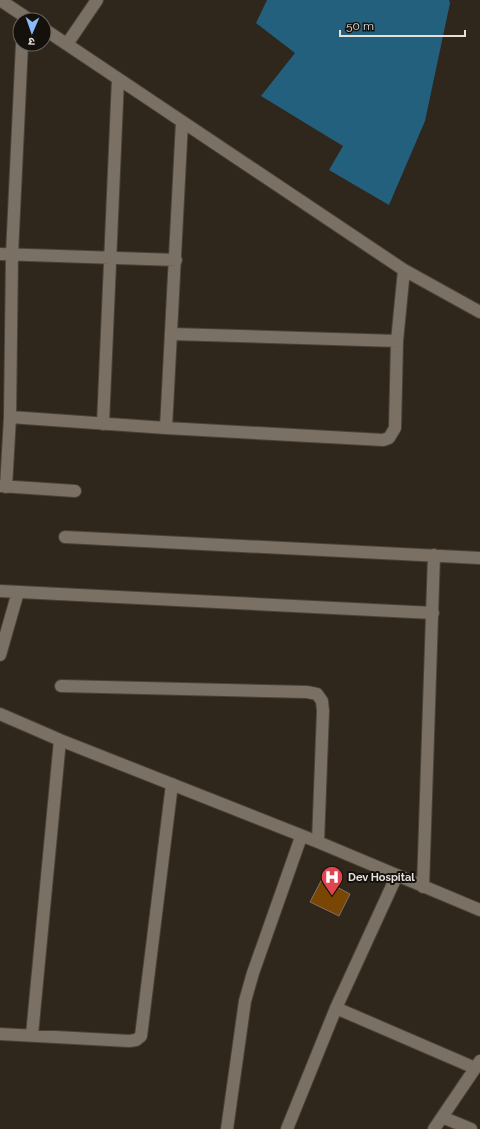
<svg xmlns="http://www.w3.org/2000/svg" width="480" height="1129" font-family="Raleway,'Noto Sans Devanagari',sans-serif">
<rect width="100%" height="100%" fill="#2f271c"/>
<!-- water -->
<path fill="#23607e" d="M267,0H449L450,3L425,121L389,205L329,170L343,146L261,96L295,53L256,23Z"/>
<!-- building -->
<path fill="#794604" stroke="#7d7166" d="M322,879L350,894L339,916L310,902Z"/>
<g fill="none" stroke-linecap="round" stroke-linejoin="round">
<!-- minor casing -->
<g stroke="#484239" stroke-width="14">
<path id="minor" d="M0,0L30,20
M44,29L404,270L480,312
M67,44L97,0
M0,254L176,260
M172,334L397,341
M10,417L166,428L383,440L389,438L395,428L397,341L404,270
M103,424L118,79
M166,428L182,122
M0,486L75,491
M6,487L10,417L12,254L22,44
M65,537L480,558
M0,591L433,613
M0,655L18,592
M61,686L307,692L317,694L322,701L323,711L318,842
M0,714L60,740L318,842L480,910
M423,887L434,555
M336,1008L475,1068
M0,1034L129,1041L136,1040L141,1036L172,784
M32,1035L60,740
M442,1117L471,1129
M227,1129L245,1001L253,973L301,837
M287,1129L336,1008L397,875
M434,1129L480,1061"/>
</g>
<!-- minor -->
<use href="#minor" stroke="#7a7164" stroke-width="12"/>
</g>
<!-- icons -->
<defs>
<g id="hospital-pin" transform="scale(1.15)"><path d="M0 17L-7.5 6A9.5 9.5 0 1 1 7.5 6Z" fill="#e0444e" stroke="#14110c"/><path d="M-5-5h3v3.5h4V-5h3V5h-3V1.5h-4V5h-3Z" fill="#fff"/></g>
</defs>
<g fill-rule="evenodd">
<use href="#hospital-pin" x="332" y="877"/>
</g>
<g text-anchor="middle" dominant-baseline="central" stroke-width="4" stroke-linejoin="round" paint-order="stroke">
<!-- poi labels -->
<g font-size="11" font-weight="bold" fill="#e5e0d9" stroke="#14110c" text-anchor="start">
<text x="348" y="877">Dev Hospital</text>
</g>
</g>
<!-- north arrow -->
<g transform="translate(32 32) rotate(182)"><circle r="19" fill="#14110c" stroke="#68645e"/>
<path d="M0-3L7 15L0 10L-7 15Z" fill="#8bbafc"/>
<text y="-6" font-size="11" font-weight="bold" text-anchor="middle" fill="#e5e0d9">उ</text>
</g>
<!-- scale -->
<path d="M340 30v6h125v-6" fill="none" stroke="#e5e0d9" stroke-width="2"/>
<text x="346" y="30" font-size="12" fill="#e5e0d9" stroke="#14110c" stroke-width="3" paint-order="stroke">50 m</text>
</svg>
